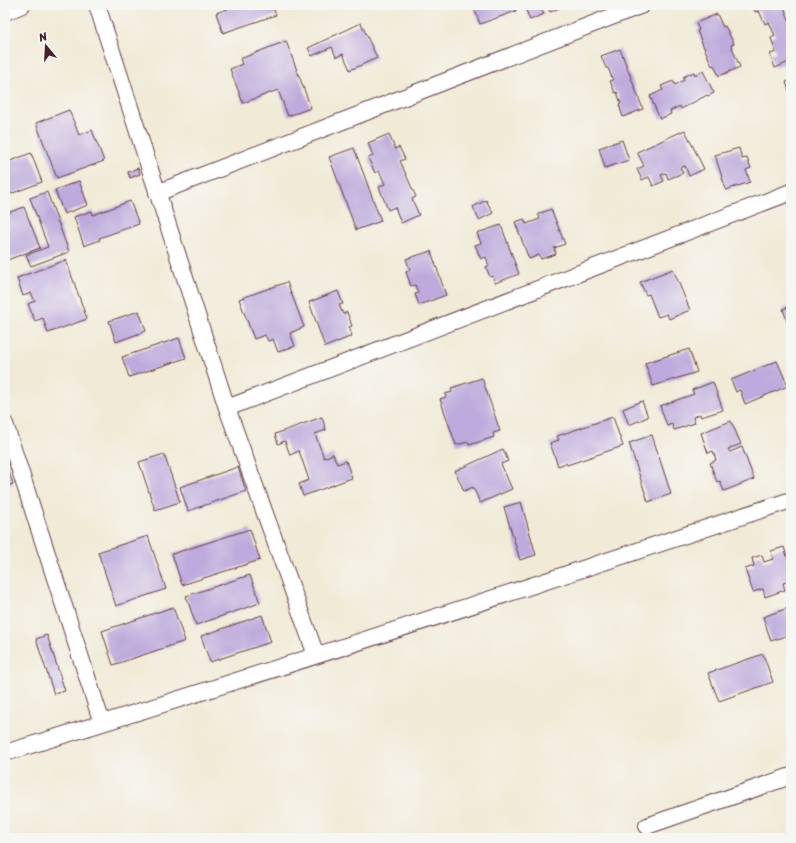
<svg xmlns="http://www.w3.org/2000/svg" width="796" height="843" font-family="Sriracha,sans-serif">
<rect width="100%" height="100%" fill="#f6f6f2"/>
<filter id="ink" filterUnits="userSpaceOnUse"><feTurbulence type="fractalNoise" baseFrequency=".025" numOctaves="2"/><feDisplacementMap in="SourceGraphic" scale="8" xChannelSelector="R" yChannelSelector="G"/><feConvolveMatrix kernelMatrix="1 2 1 2 8 2 1 2 1" color-interpolation-filters="sRGB"/></filter>
<filter id="wash" filterUnits="userSpaceOnUse"><feTurbulence type="fractalNoise" baseFrequency=".012" numOctaves="4" result="noise"/><feDisplacementMap in="SourceGraphic" scale="16" xChannelSelector="R" yChannelSelector="G"/><feGaussianBlur stdDeviation="0.9" result="paint"/><feColorMatrix in="noise" values="0 0 0 0 0 0 0 0 0 0 0 0 0 0 0 0 0 1.4 0 .05"/><feComposite in="paint" operator="in"/></filter>
<g filter="url(#wash)">
<rect width="100%" height="100%" fill="#f1ead7"/>
<g id="blocks">
<!-- building -->
<path fill="#beaadc" d="M227,5H272L276,15L223,33L216,13L228,9Z
M473,5H514L516,11L480,24Z
M524,5H566L550,12L547,6L541,9L544,14L530,20Z
M752,5H783L791,24V61L775,68L770,54L776,52L771,38L775,36L769,22L765,24L759,11L755,12Z
M717,14L723,27L725,26L734,44L731,45L740,67L719,76L714,65L712,66L697,31L699,30L696,23Z
M361,23L377,58L350,70L343,54L336,57L332,47L312,56L308,48Z
M286,41L311,108L288,116L278,90L243,103L230,69L242,64L240,59Z
M620,49L643,109L623,117L619,105L621,104L617,92L615,93L610,81L613,80L608,68H606L601,56Z
M703,71L714,93L708,96L707,95L681,109L680,106L670,111L671,114L660,119L650,96L663,90L661,86L673,81L675,85L684,80L683,77L694,72L695,75Z
M791,80V97L786,82Z
M69,110L79,135L92,130L104,161L57,178L36,123Z
M685,130L704,169L689,176L685,166L680,168L683,173L668,179L666,173L661,175L664,181L653,186L649,177L642,180L637,169L644,166L637,152Z
M389,134L395,149L399,147L405,159L400,161L416,197L412,199L419,215L401,223L395,207L388,210L379,187L385,184L379,171L375,173L368,158L373,156L368,143Z
M622,140L629,160L605,168L599,148Z
M354,148L381,221L356,230L329,157Z
M739,148L742,159L747,158L751,168L746,170L750,182L726,190L715,155Z
M31,153L42,182L5,196V172L8,171L5,163Z
M138,168L140,174L130,178L128,172Z
M79,181L88,205L64,214L55,190Z
M47,192L69,252L31,266L26,255L48,247L30,198Z
M486,200L493,213L479,220L473,207Z
M130,201L139,224L99,238L100,240L84,246L74,217L92,211L93,215Z
M24,207L40,248L7,260L5,254V230L7,229L5,225V214Z
M551,209L565,244L554,248L556,254L541,259L539,255L529,259L515,222L524,219L526,224L540,219L538,214Z
M501,225L519,274L495,283L493,276L490,277L486,267L489,266L486,257L481,259L475,245L481,243L477,233Z
M431,251L446,295L419,305L415,294L418,293L415,285L411,286L406,272L410,270L406,259Z
M66,260L87,319L48,333L43,318L35,321L28,304L35,301L31,293L23,296L17,278Z
M673,269L690,310L669,319L667,314L658,317L649,294L646,295L640,282Z
M287,282L304,327L290,333L295,346L278,352L273,339L268,341L265,335L254,339L239,299Z
M338,291L343,304L339,305L343,314L347,312L352,326L349,327L352,336L325,347L309,302Z
M791,306V333L783,309Z
M139,311L146,331L116,342L109,321Z
M179,338L186,358L129,377L122,357Z
M689,349L697,372L653,386L645,363Z
M777,361L788,386L745,404L740,390L736,392L731,380Z
M482,378L500,431L493,433L494,437L469,445L468,442L456,445L440,399L446,397L445,394L452,392L451,388Z
M713,382L723,410L701,417L700,414L693,417L695,423L674,430L672,424L667,426L660,406L694,394L692,390Z
M642,401L648,417L629,425L623,409Z
M322,417L326,430L315,434L324,458L333,454L337,464L346,461L352,478L303,496L299,484L309,480L299,451L290,455L285,441L278,444L275,434Z
M613,417L623,446L567,465L566,463L558,466L550,443L559,440L557,436Z
M731,421L741,444L728,449L730,452L742,447L754,479L724,491L720,481L717,482L710,463L716,460L713,451L708,453L701,433Z
M652,435L671,494L648,502L629,443Z
M503,449L508,461L501,464L512,489L480,503L473,487L464,491L455,471Z
M164,454L180,502L155,510L139,462Z
M5,462L13,484L5,487Z
M238,467L246,491L188,511L180,487Z
M521,502L536,555L520,560L504,507Z
M250,529L260,560L182,585L172,554Z
M148,536L166,589L116,606L98,552Z
M784,547L791,569V581L783,583L785,590L765,597L763,589L753,592L745,569L754,566L752,558L762,555L764,562L773,559L771,551Z
M250,575L260,603L196,625L186,596Z
M173,607L185,641L113,665L102,631Z
M791,607V634L771,641L763,617Z
M262,615L271,642L210,662L201,636Z
M47,635L65,691L54,694L36,639Z
M763,654L773,682L719,701L708,673Z"/>
</g>
</g>
<g filter="url(#ink)">
<use href="#blocks" fill-opacity="0" stroke="#633d45" stroke-width="1"/>
<g fill="none" stroke-linecap="round" stroke-linejoin="round">
<!-- street casing -->
<g stroke="#633d45" stroke-width="18">
<path id="street" d="M97,5L227,408L316,655
M5,12L22,5
M157,193L642,5
M227,408L791,192
M5,424L102,723
M5,753C268,673 530,587 791,500
M647,826L791,776"/>
</g>
<!-- street -->
<use href="#street" stroke="#fff" stroke-width="16"/>
</g>
</g>
<!-- margin -->
<rect width="796" height="843" fill="none" stroke="#f6f6f2" stroke-width="20"/>
<!-- north arrow -->
<g transform="translate(46 46) rotate(342)" stroke="#f6f6f2" stroke-width="3" paint-order="stroke">
<path d="M0-3L7 15L0 10L-7 15Z" fill="#4a1f2b"/>
<text y="-6" font-size="11" font-weight="bold" text-anchor="middle" fill="#4a1f2b">N</text>
</g>
</svg>
